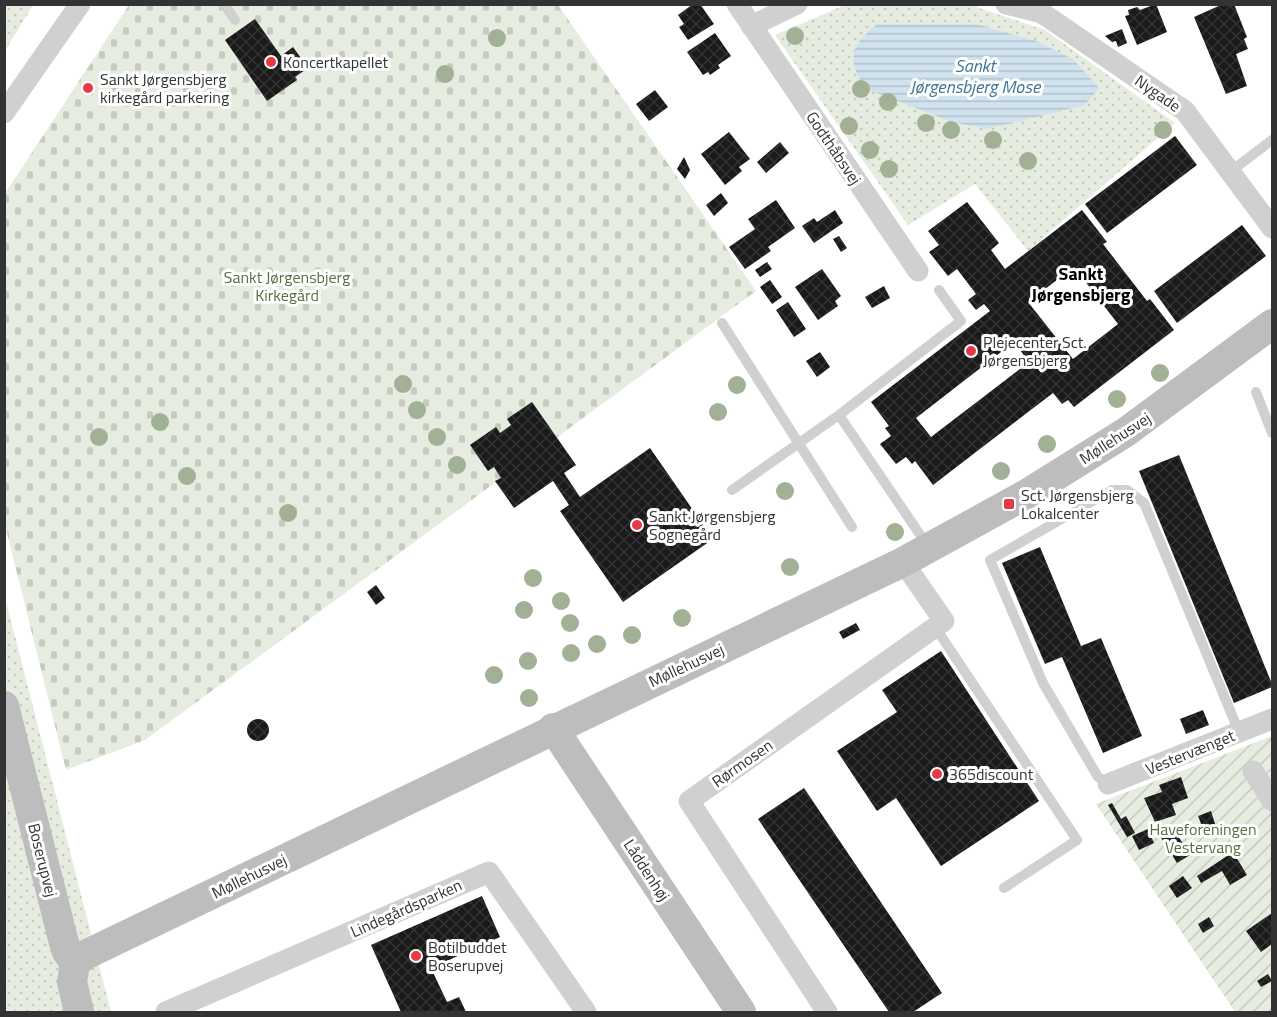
<svg xmlns="http://www.w3.org/2000/svg" width="1277" height="1017" font-family="'Titillium Web',sans-serif">
<defs>
<pattern id="cemetery-stones" width="16" height="16" patternUnits="userSpaceOnUse" patternTransform="scale(1.5)"><rect width="16" height="16" fill="#e6ecdf"/><path d="M2 7V4a2 2 0 0 1 4 0v3zM10 15v-3a2 2 0 0 1 4 0v3z" fill="#c6cbc0"/></pattern>
<pattern id="park-dots" width="8" height="8" patternUnits="userSpaceOnUse" patternTransform="scale(1.5)"><rect width="8" height="8" fill="#e6ecdf"/><path d="M2 2h.1M6 6h.1" fill="none" stroke="#c6cbc0" stroke-width="1.8" stroke-linecap="round"/></pattern>
<pattern id="garden-furrows" width="10" height="10" patternUnits="userSpaceOnUse" patternTransform="scale(1.5)"><rect width="10" height="10" fill="#e6ecdf"/><path d="M-1 1l2-2M0 10L10 0M9 11l2-2" fill="none" stroke="#c6cbc0"/></pattern>
<pattern id="water-rules" width="6" height="5" patternUnits="userSpaceOnUse" patternTransform="scale(1.5)"><rect width="6" height="5" fill="#cfe2ee"/><path d="M0 2.5h6" fill="none" stroke="#b2c2cd"/></pattern>
<pattern id="building-cross-hatch" width="8" height="8" patternUnits="userSpaceOnUse" patternTransform="scale(1.5)"><rect width="8" height="8" fill="#1a1a1a"/><path d="M0 0l8 8M0 8l8-8" fill="none" stroke="#333"/></pattern>
</defs>
<rect width="100%" height="100%" fill="#fff"/>
<!-- cemetery -->
<path fill="url(#cemetery-stones)" d="M129,5H558L756,291L145,740L66,770L5,525L4,195Z"/>
<!-- park -->
<path fill="url(#park-dots)" d="M5,4L33,5L5,51L4,5Z
M845,5H975L979,8L1045,30L1175,123L1028,251L975,184L908,225L775,35Z
M5,597L111,1012H5Z"/>
<!-- garden -->
<path fill="url(#garden-furrows)" d="M1272,736V1012H1235L1096,804Z"/>
<!-- water -->
<path fill="url(#water-rules)" d="M877,24H976L1036,41L1073,59L1099,88L1085,105L987,129L952,122L864,88C847,56 850,47 877,24Z"/>
<!-- building -->
<path fill="url(#building-cross-hatch)" fill-rule="evenodd" d="M693,4H700L714,24L688,40L679,27L684,24L678,15Z
M1156,4L1167,32L1137,45L1125,16L1129,15L1128,10L1137,7L1140,10Z
M1223,4H1234L1247,37L1244,39L1248,49L1236,54L1247,86L1226,94L1194,17Z
M255,19L281,56L293,47L308,68L295,77L297,80L267,101L225,40Z
M1122,29L1127,43L1118,47L1116,41L1112,42L1105,36Z
M715,33L731,56L718,65L720,68L710,75L708,72L703,75L687,52Z
M655,90L668,107L649,121L636,104Z
M729,132L750,159L739,167L742,171L725,185L701,154Z
M1175,136L1197,165L1107,233L1085,204Z
M780,142L789,153L766,173L757,162Z
M684,157L690,170L685,179L677,169Z
M721,193L728,203L714,216L706,205Z
M776,200L795,228L768,247L771,251L745,269L729,247L755,229L748,219Z
M967,202L999,243L991,250L1005,269L1082,210L1107,242L1103,244L1147,301L1150,299L1174,330L1074,407L1068,400L1062,404L1053,393L933,485L915,461L912,464L906,457L896,464L880,444L891,436L885,428L889,426L871,402L990,311L984,304L976,310L968,300L976,294L957,269L948,276L929,252L939,245L928,231ZM1074,267L1118,324L1073,359L1028,302ZM1014,342L1029,362L931,437L916,418Z
M835,210L843,223L814,243L802,226L814,218L817,222Z
M1242,225L1266,256L1177,323L1154,291Z
M839,236L847,248L841,252L833,239Z
M767,262L772,269L760,277L755,270Z
M822,269L841,296L835,301L838,306L818,320L795,287Z
M770,280L782,297L772,304L760,287Z
M884,286L890,298L872,308L865,297Z
M788,302L806,329L794,337L776,310Z
M820,352L830,367L817,377L806,361Z
M532,402L576,465L564,473L580,497L650,448L713,539L623,602L560,511L569,505L553,481L514,508L495,481L501,478L494,467L488,471L470,445L496,427L500,433L511,425L507,419Z
M1179,455L1272,684V687L1234,703L1139,471Z
M1040,547L1081,646L1101,638L1142,736L1103,753L1062,657L1045,664L1002,563Z
M376,585L385,598L376,605L367,592Z
M856,623L860,630L843,639L839,632Z
M941,651L1039,801L941,866L896,798L877,811L837,751L897,712L882,690Z
M1203,710L1209,725L1186,734L1180,719Z
M247 730a11 11 0 1 1 22 0a11 11 0 1 1-22 0Z
M1181,777L1188,798L1172,804L1176,815L1155,822L1144,798L1162,792L1159,785Z
M804,788L942,993L913,1012H889L758,819Z
M1112,803L1121,819L1126,816L1135,833L1127,837L1108,805Z
M1211,811L1216,827L1204,831L1198,816Z
M1173,828L1190,855L1177,863L1160,836Z
M1148,829L1154,843L1139,850L1132,836Z
M1233,852L1247,875L1230,885L1222,871L1201,883L1197,876Z
M1183,876L1192,888L1177,898L1169,886Z
M482,896L500,937L431,968L447,1002L459,997L466,1012H401L371,945Z
M1272,913V944L1261,952L1246,931Z
M1209,917L1214,926L1203,933L1198,924Z
M1268,974L1272,981L1261,987L1257,981Z"/>
<g fill="none" stroke-linecap="round" stroke-linejoin="round">
<!-- lane -->
<path stroke="#d0d0d0" stroke-width="10" d="M224,4L235,20
M1230,172L1272,140
M722,323L852,527
M1256,392L1272,433
M839,415L927,545
M732,490L839,415L961,321L939,290
M935,627L1077,840L1004,888
M1108,784L1098,777L1043,683L990,560L1112,490H1127L1144,503L1239,732"/>
<!-- street -->
<path stroke="#d0d0d0" stroke-width="21" d="M737,4L918,271
M1006,4L1042,13L1185,111L1272,228
M751,26L797,4
M4,113L80,4
M1253,771L1272,801
M1108,784L1272,719
M166,1012L489,872L586,1012
M827,1012L689,801L944,621L903,562"/>
<!-- secondary -->
<path stroke="#bdbdbd" stroke-width="30" d="M4,706L63,939L67,952L75,963
M553,728L741,1012
M75,963L85,955L903,562L1025,495L1126,432L1272,324
M75,963L72,982L79,1012"/>
</g>
<!-- trees -->
<g fill="#a2b095">
<circle cx="795" cy="36" r="9"/>
<circle cx="497" cy="38" r="9"/>
<circle cx="445" cy="74" r="9"/>
<circle cx="861" cy="89" r="9"/>
<circle cx="888" cy="102" r="9"/>
<circle cx="926" cy="123" r="9"/>
<circle cx="849" cy="126" r="9"/>
<circle cx="951" cy="130" r="9"/>
<circle cx="1163" cy="130" r="9"/>
<circle cx="993" cy="140" r="9"/>
<circle cx="870" cy="150" r="9"/>
<circle cx="1028" cy="161" r="9"/>
<circle cx="889" cy="169" r="9"/>
<circle cx="1160" cy="373" r="9"/>
<circle cx="403" cy="384" r="9"/>
<circle cx="737" cy="385" r="9"/>
<circle cx="1117" cy="399" r="9"/>
<circle cx="417" cy="410" r="9"/>
<circle cx="718" cy="412" r="9"/>
<circle cx="160" cy="422" r="9"/>
<circle cx="99" cy="437" r="9"/>
<circle cx="437" cy="437" r="9"/>
<circle cx="1047" cy="444" r="9"/>
<circle cx="457" cy="465" r="9"/>
<circle cx="1001" cy="471" r="9"/>
<circle cx="187" cy="476" r="9"/>
<circle cx="785" cy="491" r="9"/>
<circle cx="288" cy="513" r="9"/>
<circle cx="895" cy="532" r="9"/>
<circle cx="790" cy="567" r="9"/>
<circle cx="533" cy="578" r="9"/>
<circle cx="561" cy="601" r="9"/>
<circle cx="524" cy="610" r="9"/>
<circle cx="682" cy="618" r="9"/>
<circle cx="570" cy="623" r="9"/>
<circle cx="632" cy="635" r="9"/>
<circle cx="597" cy="644" r="9"/>
<circle cx="571" cy="653" r="9"/>
<circle cx="528" cy="661" r="9"/>
<circle cx="494" cy="675" r="9"/>
<circle cx="529" cy="698" r="9"/>
</g>
<!-- markers -->
<g fill="#e63946" stroke="#fff" stroke-width="2">
<circle cx="271" cy="62" r="6"/>
<circle cx="88" cy="88" r="6"/>
<circle cx="971" cy="351" r="6"/>
<rect x="1003" y="498" width="12" height="12" rx="3"/>
<circle cx="637" cy="525" r="6"/>
<circle cx="937" cy="774" r="6"/>
<circle cx="416" cy="956" r="6"/>
</g>
<g text-anchor="middle" dominant-baseline="central" stroke-width="6" stroke-linejoin="round" paint-order="stroke">
<!-- poi labels -->
<g font-size="16" fill="#333" stroke="#fff" text-anchor="start">
<text x="283" y="62">Koncertkapellet</text>
<text x="100" y="79">Sankt Jørgensbjerg<tspan x="100" dy="18">kirkegård parkering</tspan></text>
<text x="983" y="342">Plejecenter Sct.<tspan x="983" dy="18">Jørgensbjerg</tspan></text>
<text x="1021" y="495">Sct. Jørgensbjerg<tspan x="1021" dy="18">Lokalcenter</tspan></text>
<text x="649" y="516">Sankt Jørgensbjerg<tspan x="649" dy="18">Sognegård</tspan></text>
<text x="949" y="774">365discount</text>
<text x="428" y="947">Botilbuddet<tspan x="428" dy="18">Boserupvej</tspan></text>
</g>
<!-- street labels -->
<g font-size="16" fill="#333" stroke="#fff">
<text transform="translate(1158 93) rotate(35)">Nygade</text>
<text transform="translate(834 148) rotate(56)">Godthåbsvej</text>
<text transform="translate(1115 438) rotate(-33)">Møllehusvej</text>
<text transform="translate(686 665) rotate(-25)">Møllehusvej</text>
<text transform="translate(1190 752) rotate(-22)">Vestervænget</text>
<text transform="translate(742 763) rotate(-35)">Rørmosen</text>
<text transform="translate(43 860) rotate(76)">Boserupvej</text>
<text transform="translate(647 870) rotate(57)">Låddenhøj</text>
<text transform="translate(249 876) rotate(-26)">Møllehusvej</text>
<text transform="translate(406 908) rotate(-24)">Lindegårdsparken</text>
</g>
<!-- park labels -->
<g font-size="16" fill="#56703f" stroke="#fff">
<text x="287" y="277">Sankt Jørgensbjerg<tspan x="287" dy="18">Kirkegård</tspan></text>
<text x="1203" y="829">Haveforeningen<tspan x="1203" dy="18">Vestervang</tspan></text>
</g>
<!-- water labels -->
<g font-size="18" font-style="italic" fill="#3f7597" stroke="#fff">
<text x="975" y="65">Sankt<tspan x="975" dy="21">Jørgensbjerg Mose</tspan></text>
</g>
<!-- neighbourhood labels -->
<g font-size="18" font-weight="bold" fill="#000" stroke="#fff">
<text x="1081" y="273">Sankt<tspan x="1081" dy="21">Jørgensbjerg</tspan></text>
</g>
</g>
<!-- border -->
<rect width="1277" height="1017" fill="none" stroke="#333333" stroke-width="12"/>
</svg>
